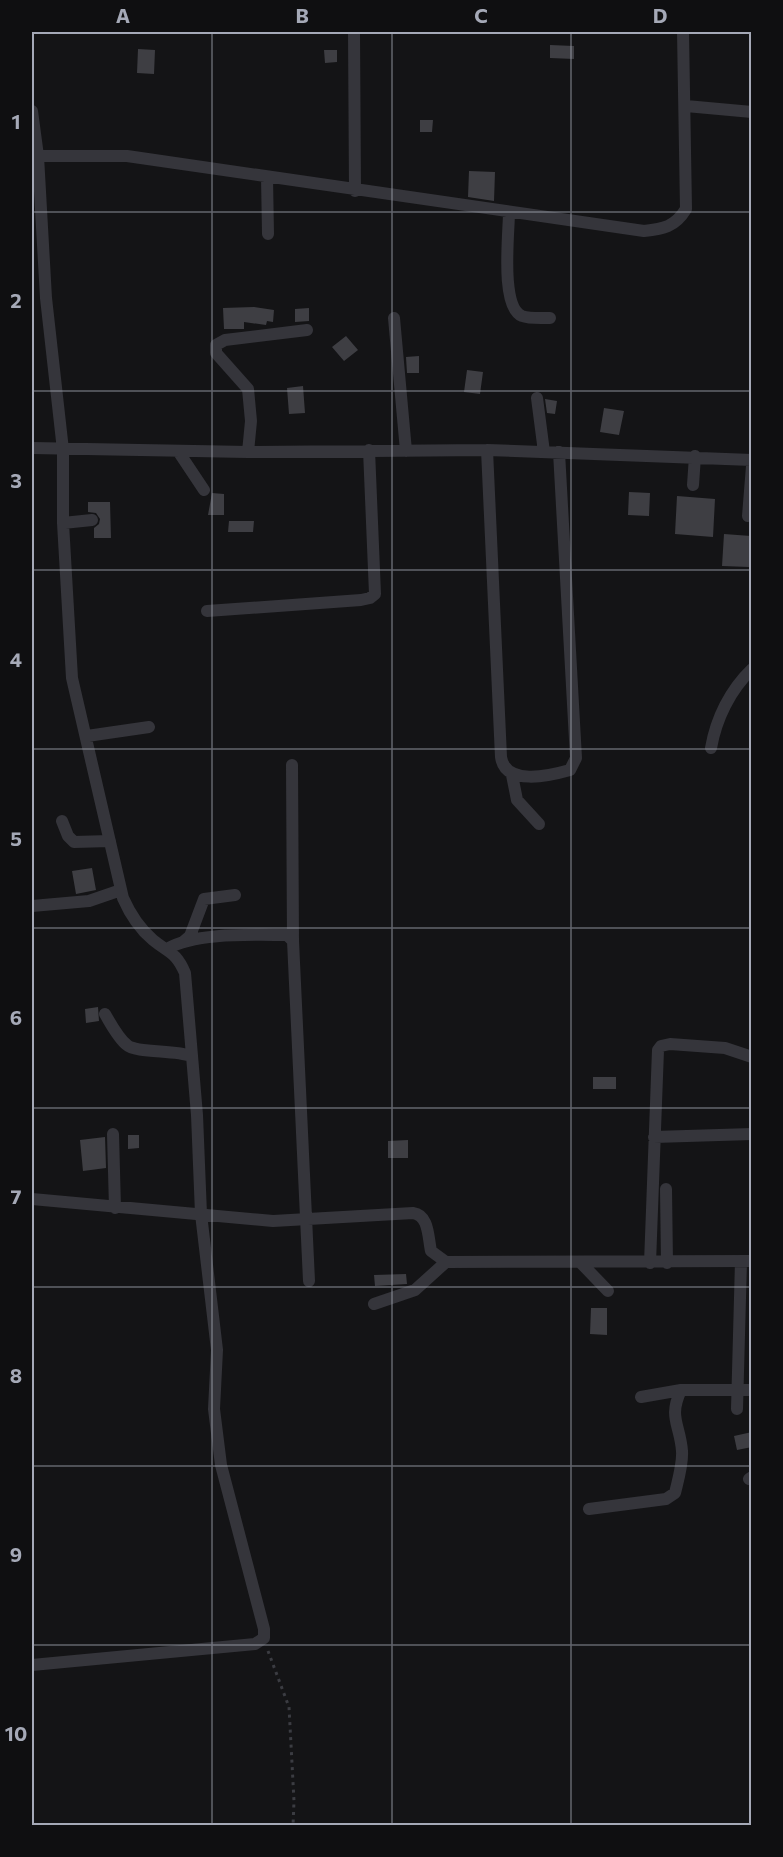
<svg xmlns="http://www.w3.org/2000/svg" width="783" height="1857" font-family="Commissioner,sans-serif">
<rect width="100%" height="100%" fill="#141416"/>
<!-- building -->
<path fill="#3e3e43" d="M550,45L574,46V59L550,58Z
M138,49L155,50L154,74L137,73Z
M324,50H337V62L325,63Z
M420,120H433L432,132H420Z
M469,171L495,172L494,201L468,197Z
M254,307L274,310L273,322L267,321L266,325L244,322V329H224L223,308Z
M309,308V321L295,322V309Z
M346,336L358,350L344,361L332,347Z
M419,356V373H407L406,357Z
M467,370L483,372L480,394L464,392Z
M303,386L305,413L289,414L287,388Z
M545,399L557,401L555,414L547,413Z
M604,408L624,411L619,435L600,432Z
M629,492L650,493L649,516L628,515Z
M212,493L224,494V515H208Z
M677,496L715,499L713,537L675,534Z
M88,502H110L111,538H94V528L99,524L100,519L96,513L88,512Z
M229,521H254L253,532H228Z
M724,534L751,536L749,567L722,566Z
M92,868L96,890L76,894L72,871Z
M98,1007L99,1021L86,1023L85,1009Z
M593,1077H616V1089H593Z
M128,1135H139V1148L128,1149Z
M105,1137L106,1168L83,1171L80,1140Z
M408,1140V1158H388V1141Z
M406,1274L407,1284L375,1286L374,1275Z
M591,1308H607V1335L590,1334Z
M752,1432V1447L737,1450L734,1436Z"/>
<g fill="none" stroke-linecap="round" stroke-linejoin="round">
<!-- path -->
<path stroke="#3b3c42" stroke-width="3" stroke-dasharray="3 4.5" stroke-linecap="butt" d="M268,1651L289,1707L294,1801L293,1826"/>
<!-- street -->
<path stroke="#35353b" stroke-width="12" d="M354,32L355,191
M686,106L752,112
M32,111L38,156L46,298L63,450V523L72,678L123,898C130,914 140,929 153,940C169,953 176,952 185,973L197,1115L201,1214L217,1350L214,1409L221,1465L264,1629V1638L255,1644L32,1665
M32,156H127L644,231C663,229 675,227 686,209L683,32
M267,177L268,234
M509,212C509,233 500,307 522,316C530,319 542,318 550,318
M394,318L406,451
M537,398L544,452
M32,448L248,452L487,450L752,460
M487,450L501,757C505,786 549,776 570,770L576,758L559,452
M178,451L204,490
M248,452L251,421L248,389L216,353V345L225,340L307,330
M693,485L695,456
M748,516L752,466
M63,523L92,520
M207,611L361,600L370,598L375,594L369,450
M87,736L149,727
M711,748C716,719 730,690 752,669
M292,765L293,941
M512,775L517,800L539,824
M62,821L68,836L74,842L110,841
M32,906L89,901L121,890
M183,942L190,936L204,899L235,895
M167,949C195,932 254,935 287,935L293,941L309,1281
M105,1014C111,1024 118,1038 127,1045C135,1053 175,1050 191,1056
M113,1134L115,1208
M654,1137L752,1134
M666,1189L667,1263
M32,1199L273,1221L413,1213C429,1215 428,1237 431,1251L446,1262L752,1261
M581,1263L608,1291
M650,1263L658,1050L661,1046L670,1044L725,1048L752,1057
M374,1304L415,1290L446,1262
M641,1397L681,1390H752
M737,1409L741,1261
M749,1479L752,1477
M589,1509L666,1499L675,1493C678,1480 683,1464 682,1451C680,1424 668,1418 681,1390"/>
</g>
<!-- grid -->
<path fill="none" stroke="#a5a9b7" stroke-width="1.5" stroke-opacity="0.55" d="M212,32V1826M392,32V1826M571,32V1826M32,212H752M32,391H752M32,570H752M32,749H752M32,928H752M32,1108H752M32,1287H752M32,1466H752M32,1645H752"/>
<!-- border -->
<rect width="783" height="1857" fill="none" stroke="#0f0f11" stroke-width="66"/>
<rect x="33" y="33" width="717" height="1791" fill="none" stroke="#a5a9b7" stroke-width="2"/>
<g font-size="20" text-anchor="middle" font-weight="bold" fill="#a5a9b7">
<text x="123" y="23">A</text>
<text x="302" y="23">B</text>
<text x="481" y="23">C</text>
<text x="660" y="23">D</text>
<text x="16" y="129">1</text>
<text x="16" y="308">2</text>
<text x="16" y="488">3</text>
<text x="16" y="667">4</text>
<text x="16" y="846">5</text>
<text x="16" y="1025">6</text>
<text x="16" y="1204">7</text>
<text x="16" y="1383">8</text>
<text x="16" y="1562">9</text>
<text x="16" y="1741">10</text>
</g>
</svg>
